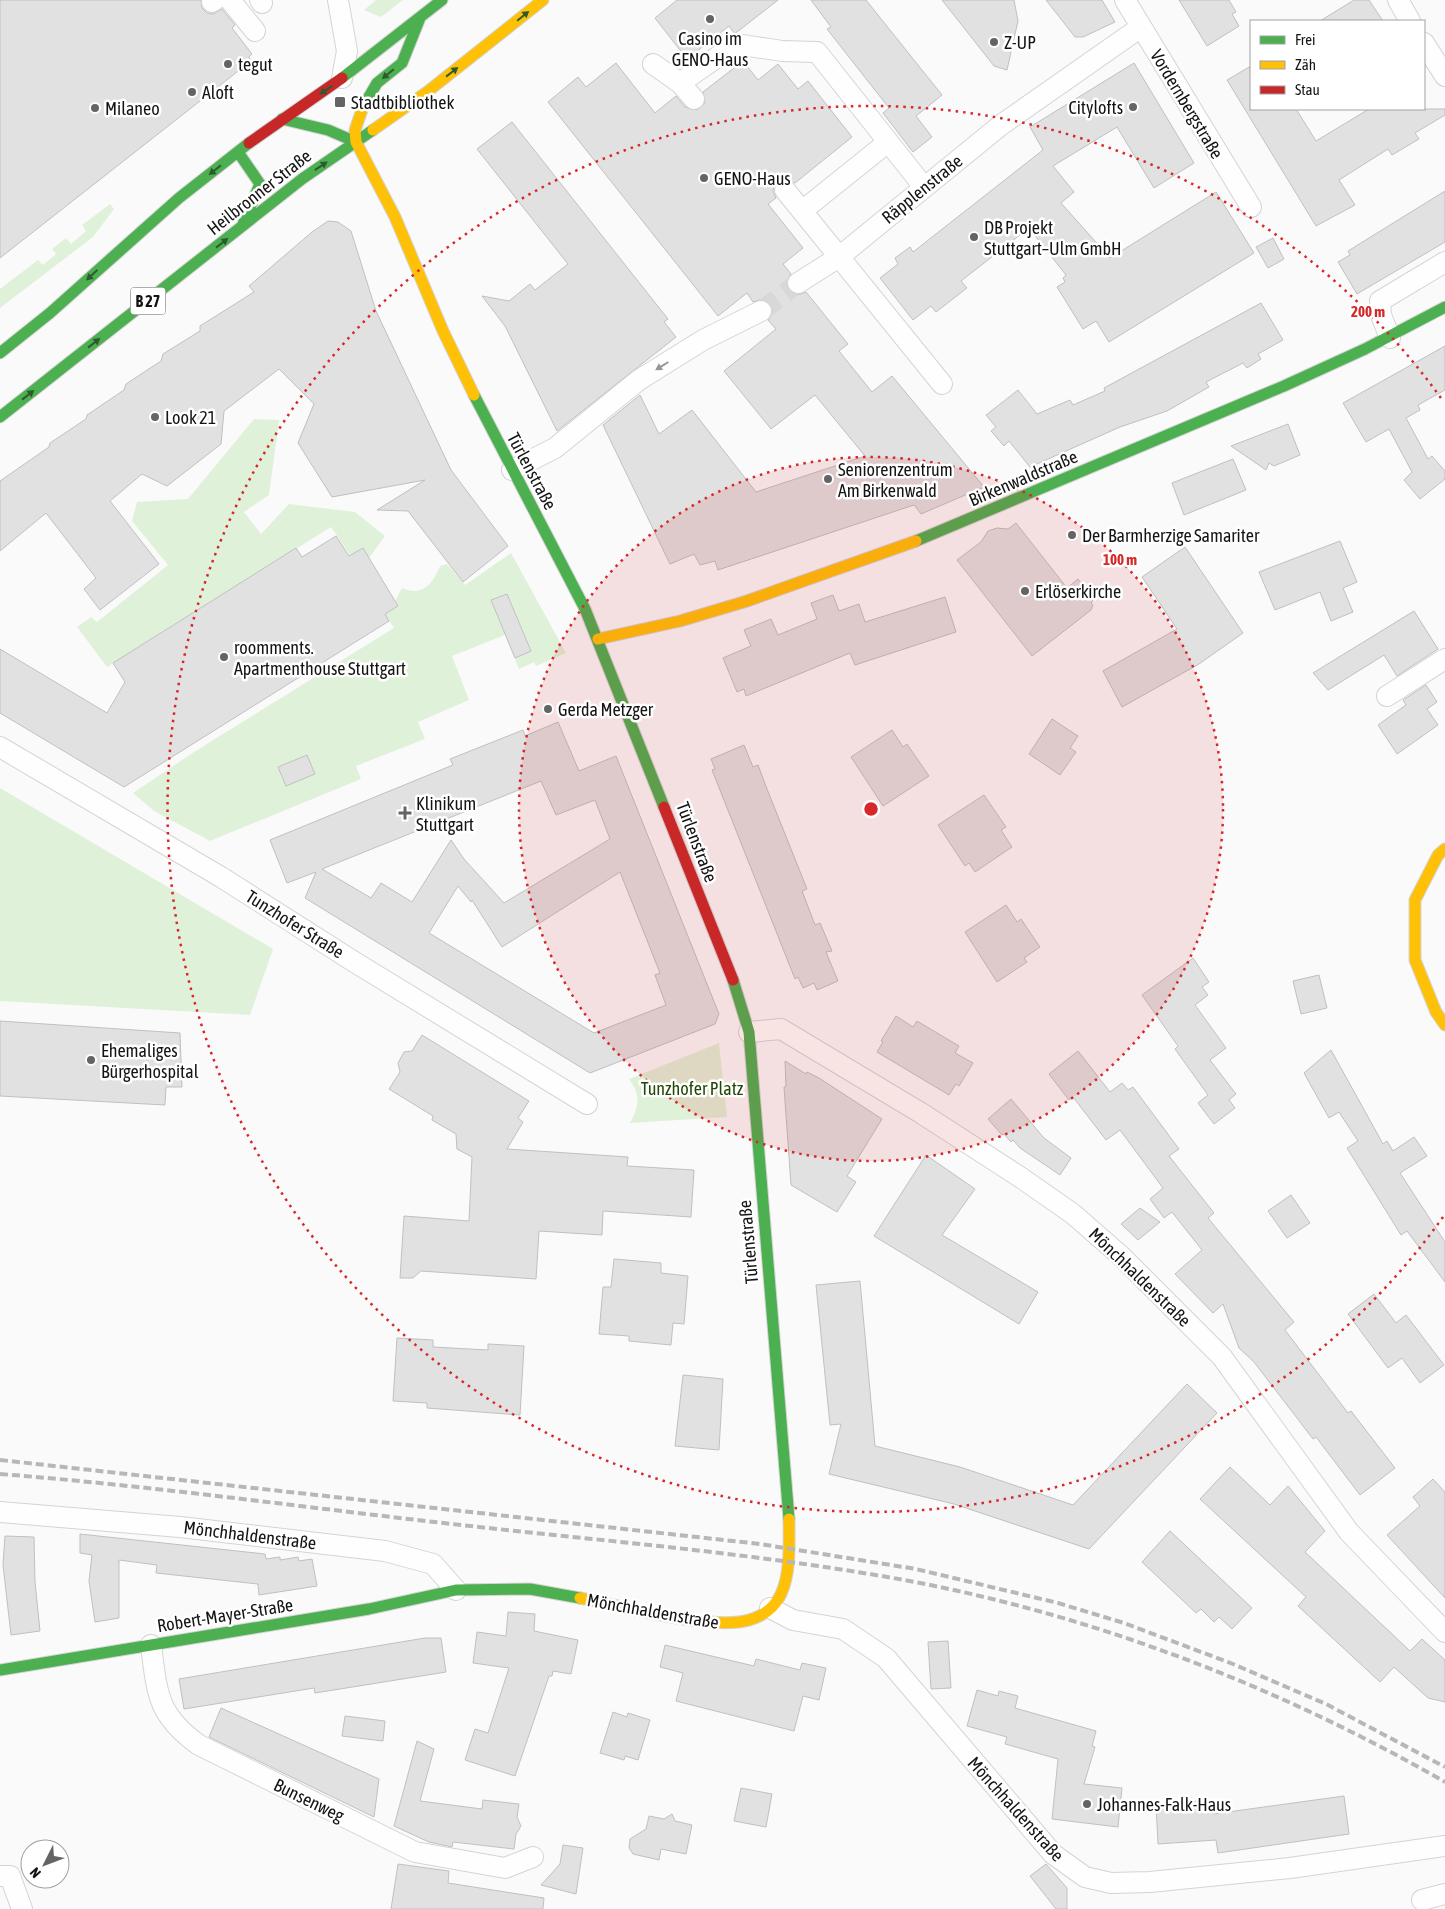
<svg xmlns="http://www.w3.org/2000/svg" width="1445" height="1909" font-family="'Asap Condensed',sans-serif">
<rect width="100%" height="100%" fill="#fafafb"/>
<!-- green -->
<path fill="#e0f1d9" d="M376,0H403L381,17L364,10Z
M110,204L114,209L93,237L0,308V289L38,260L43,265L56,254L52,249L66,238L71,244L86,231L82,225Z
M254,419L279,420L269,495L244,512L261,534L289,504L355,512L385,536L369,558L363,548L350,555L331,527L107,667L77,627L91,617L97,622L168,565L132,521L137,502L188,499Z
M511,553L566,653L536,666L534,662L519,669L505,635L452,656L469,700L418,722L425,739L356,766L361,779L210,841L154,811L133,793L194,752L394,628L385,614L398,606L395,601L402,588C422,597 433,584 440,566L447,564L465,585Z
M0,788L273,949L250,1015L0,1001Z
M719,1043L727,1117L630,1123C639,1106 641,1095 629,1079Z"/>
<!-- building -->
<path fill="#e1e1e2" stroke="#c0c0c1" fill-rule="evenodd" d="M0,0H201L202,8L207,13L213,14L222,9L235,25L232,28L252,54L249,57L251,61L0,258Z
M677,0H778L737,32L734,33L729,26L687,59L655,18Z
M811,0H866L942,95L916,116L932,137L913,152L883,113L889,108L827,29L831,27Z
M942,0H1014L1018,21L1007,70L994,66Z
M1046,0H1102L1115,22L1083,37H1075Z
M1179,0H1229L1236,12L1232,14L1239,26L1207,46Z
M1354,0H1369L1383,21H1320Z
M743,61L758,80L778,64L798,89L808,81L852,137L795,183L784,178L774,185L773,191L776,198L768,204L803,248L783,264L791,274L786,283L788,289L798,295L806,292L848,344L839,351L872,392L892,376L984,487L921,514L914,505L718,570L715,561L700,565L694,554L670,564L603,425L640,395L659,434L692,410L756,492L865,456L815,395L771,429L724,371L776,329L768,320L773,312L771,305L762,299L753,302L747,293L718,316L548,102L578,77L586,87L616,63L655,113L676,96L685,107L697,110L705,103L703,92Z
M1134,63L1194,163L1154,188L1117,127L1053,166L1074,192L1061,203L1110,258L1216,192L1254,253L1109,342L1096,321L1083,329L1057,287L1065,282L1063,278L1066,275L1029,228L961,281L967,288L936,312L931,306L913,320L880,278L898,264L895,258L910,247L913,252L1043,150L1030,127Z
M1251,66V109H1296L1316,141L1369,109H1445V115L1415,133L1419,139L1392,155L1388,149L1339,180L1355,205L1316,226L1227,80Z
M512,122L668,319L664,322L676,337L557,431L505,326L482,296L509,301L530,284L535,290L568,264L477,149Z
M1445,191V242L1357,294L1338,262L1350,255L1348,251Z
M328,221L338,222L351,231L376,311L451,470L508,546L463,582L408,511L377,510L425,480L332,497L298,443L314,404L279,369L224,411L221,444L167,486L142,474L110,501L159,564L100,610L84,589L96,578L46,513L0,551V481L49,447L50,443L86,419L87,415L124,390L126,384L161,361L163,354L200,331V326L254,292L249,286L312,232Z
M1273,238L1284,259L1268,268L1256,247Z
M1261,303L1283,340L1258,354L1261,359L1247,368L1243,363L1206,382L1209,387L1167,411L1120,427L1030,467L1009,441L1004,446L991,431L996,427L986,415L1018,390L1037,414L1070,400L1073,405L1105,391L1104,388Z
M1445,346V390L1418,405L1420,410L1406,418L1428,459L1432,456L1445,471V479L1420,499L1404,480L1412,472L1389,429L1366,442L1343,403Z
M1288,424L1300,455L1274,466L1269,463L1266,470L1231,446Z
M1233,459L1246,490L1184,515L1172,483Z
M1016,523L1067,588L1078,579L1094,598L1091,603L1093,605L1091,610L1032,656L957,560L981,542L988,531L997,528L1008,529Z
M336,536L349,556L363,548L398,606L385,614L389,621L124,787L0,713V649L107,713L125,682L113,663L296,548L302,557Z
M1340,541L1357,582L1343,588L1353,612L1331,621L1320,592L1275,610L1259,572Z
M1185,547L1243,633L1199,664L1122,707L1103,671L1177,629L1142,577Z
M507,594L531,651L515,658L491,600Z
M833,595L839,611L859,604L865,622L945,597L956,632L855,665L850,653L746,696L744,689L737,692L723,658L751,646L744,630L771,619L778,635L817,619L811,603Z
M1414,611L1438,649L1397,676L1384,655L1328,690L1313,673Z
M1426,685L1437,702L1427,709L1438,725L1397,754L1378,725L1406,705L1403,700Z
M1052,719L1078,736L1070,748L1076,752L1060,775L1029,754Z
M558,722L579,771L616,756L719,1014L715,1024L590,1073L305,898L316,872L287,883L270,840L453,765L450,759L523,730L525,736ZM541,781L556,815L595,800L610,839L504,903L464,859L451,840L412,902L381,883L371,898L322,869ZM620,872L660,973L655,975L666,1005L594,1033L429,933L458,886L471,902L472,900L502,947Z
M892,730L903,747L907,744L929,776L883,806L851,757Z
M744,745L753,767L758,765L767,789L807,889L802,891L815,925L820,923L832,951L826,952L838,981L817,990L814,983L803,988L798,977L795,979L712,770L715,769L711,759Z
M307,755L315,774L286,786L278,767Z
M984,795L1006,827L1001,830L1012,847L975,872L969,863L965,866L938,825Z
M1006,905L1017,922L1021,919L1040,947L1024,958L1027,962L997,982L965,932Z
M1193,958L1209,982L1202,987L1208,995L1195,1005L1226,1048L1210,1060L1236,1094L1229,1100L1235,1108L1214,1124L1198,1103L1208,1095L1175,1049L1178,1046L1142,995Z
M1319,975L1327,1008L1301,1014L1293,981Z
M896,1016L913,1027L917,1021L959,1046L955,1053L973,1063L959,1086L956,1084L949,1095L877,1052L883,1042L881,1041Z
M0,1021L180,1033L182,1087H166L165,1105L0,1096Z
M422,1035L529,1101L518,1118L523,1122L507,1149L628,1157L627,1166L694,1170L691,1217L603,1211L602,1235L539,1231L536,1279L421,1271L413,1278H400L404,1216L469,1221L472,1157L457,1149L456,1134L432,1120L433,1116L389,1089L400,1072L398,1063L404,1052L412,1051Z
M1331,1050L1383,1144L1387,1141L1393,1151L1414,1137L1427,1156L1400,1173L1445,1242V1282L1407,1231L1401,1235L1347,1148L1358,1141L1339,1112L1329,1118L1304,1073Z
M1078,1051L1110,1092L1122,1083L1128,1090L1133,1087L1179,1149L1169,1156L1214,1213L1208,1218L1294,1322L1285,1330L1348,1413L1351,1411L1395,1468L1360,1495L1316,1437L1313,1439L1254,1362L1239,1348L1223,1304L1213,1313L1175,1274L1202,1250L1172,1212L1164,1218L1150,1199L1163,1188L1120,1130L1106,1140L1073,1097L1069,1100L1049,1074Z
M785,1061L806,1074L807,1072L819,1078L882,1119L847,1176L856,1182L837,1212L791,1185L784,1087L786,1086Z
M1011,1099L1044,1138L1071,1158L1060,1175L1020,1148L1013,1140L1011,1142L1004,1134L1002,1135L988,1119Z
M926,1155L975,1189L942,1235L1038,1292L1019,1324L874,1236Z
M1291,1195L1310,1223L1287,1238L1268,1211Z
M1140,1208L1160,1222L1138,1240L1121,1224Z
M614,1259L661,1263V1273L688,1276L684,1324L673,1323L671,1345L629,1341V1336L599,1334L603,1287H611Z
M860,1281L875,1446L960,1467L1073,1505L1187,1384L1217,1413L1089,1549L954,1504L829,1474L841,1424L830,1425L816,1285Z
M1374,1294L1396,1323L1406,1315L1444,1365L1420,1383L1402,1358L1388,1368L1348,1314Z
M397,1338L433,1340V1347L488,1350V1344L524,1346L520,1415L427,1408V1403L393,1401Z
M683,1375L723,1379L719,1450L675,1446Z
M1230,1467L1270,1505L1288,1486L1325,1531L1305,1552L1410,1651L1422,1639L1445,1660V1702L1428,1698L1394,1667L1380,1682L1298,1606L1306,1597L1200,1499Z
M1433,1479L1445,1492V1598L1387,1535L1420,1506L1413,1497Z
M1170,1531L1252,1608L1232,1629L1219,1617L1214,1622L1201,1609L1196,1613L1142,1562Z
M80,1534L265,1554L266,1559L280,1557V1560L298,1557L299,1561L312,1559L317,1586L259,1595L258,1584L156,1573L157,1565L119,1560V1618L95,1622L89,1581L92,1555L80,1553Z
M5,1536L34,1537L35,1582L40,1631L11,1635L3,1565Z
M508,1612L535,1614L534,1631L578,1640L571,1674L553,1671L552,1676H549L515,1776L465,1760L475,1729L488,1733L509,1668L473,1663L477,1632L506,1636Z
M425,1638H441L446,1672L315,1693L314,1688L184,1709L179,1679Z
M948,1641L951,1688L931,1689L928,1642Z
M665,1645L754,1666L756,1659L800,1670L802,1663L826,1668L819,1700L803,1696L794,1731L676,1701L683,1673L660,1667Z
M977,1690L998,1696L999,1691L1018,1696L1015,1708L1096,1731L1092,1746L1095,1747L1084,1784L1122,1788L1118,1827L1052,1819L1058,1759L1005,1744L1007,1737L967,1726Z
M221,1708L379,1779L374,1817L209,1737Z
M613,1712L627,1717L628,1713L650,1720L638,1760L625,1756L624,1760L600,1753Z
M345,1716L385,1721L383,1741L342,1736Z
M417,1741L434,1749L420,1801L482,1809L483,1800L519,1804L517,1817L521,1826L516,1834L514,1849L453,1842L452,1847L429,1842L394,1826Z
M741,1788L772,1794L766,1827L734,1821Z
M1344,1796L1349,1834L1218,1853L1216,1840L1158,1844L1156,1804L1212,1800L1213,1814Z
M672,1814L675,1821L692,1825L686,1854L661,1849L659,1860L633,1854L629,1848L630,1839L646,1829L649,1816L664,1819Z
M563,1845L583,1848L576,1894L541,1885L560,1864Z
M398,1864L449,1871L448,1883L544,1898L543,1909H391Z
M1046,1864L1067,1888V1909H1056L1030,1876Z"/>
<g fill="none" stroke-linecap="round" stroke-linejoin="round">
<!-- street-tunnel -->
<path stroke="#d8d8d8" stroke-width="20" stroke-dasharray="20 10" stroke-linecap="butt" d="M761,311L798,283"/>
<!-- street casing -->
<g stroke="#d4d4d5" stroke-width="22">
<path id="street" d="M230,0L255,31
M260,0L262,3
M338,0L347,51L342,78
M1125,0L1251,207
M1398,0L1410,21
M212,2L215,0
M1424,43L1445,76
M653,64L680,83
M694,99L680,83L736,44L782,51L817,52L924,187
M888,142L802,211L942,384
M785,190L802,211
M798,283L839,257L1001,125L1141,27
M1390,338L1381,315L1380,301L1445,262
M512,470L555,448L639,380L703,340L761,311
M1387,696L1445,659
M0,747L221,877L356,963L587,1104
M749,1032L781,1029L921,1113L1020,1177L1073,1214L1121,1256L1222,1357L1349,1532L1445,1632
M0,1512L180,1527L385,1551L433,1564L456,1590
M770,1608L793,1620L843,1629L886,1658L1053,1854L1085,1877L1111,1883L1150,1882L1290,1868L1445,1846
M151,1645C157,1693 157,1715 199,1745L415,1852L505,1868L533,1857
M0,1876H10L22,1909
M1422,1900L1445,1894"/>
</g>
<!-- fast casing -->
<g stroke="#d4d4d5" stroke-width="13">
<path id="fast" d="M342,78L442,0
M363,107L377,83L402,63L420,18
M282,119L328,130L356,142
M238,152L260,184L243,224
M0,353L50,313L179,198L249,143
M474,395L585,609L664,807
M0,417L302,179L373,130
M916,541L1284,386L1365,349L1445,307
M733,980L749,1032L789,1519
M0,1670L369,1609L456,1590L530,1589L580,1598"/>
</g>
<!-- slow casing -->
<g stroke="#d4d4d5" stroke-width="13">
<path id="slow" d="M363,107L355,130L356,142L395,217L443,331L474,395
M373,130L427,92L543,0
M598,639L680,621L747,601L916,541
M1445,849L1438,855L1415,900V960L1436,1012L1445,1025
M580,1598C621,1606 713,1631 749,1620C763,1616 775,1607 781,1594C791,1572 789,1543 789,1519"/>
</g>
<!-- jam casing -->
<g stroke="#d4d4d5" stroke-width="13">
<path id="jam" d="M249,143L342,78
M664,807L733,980"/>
</g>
<!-- street -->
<use href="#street" stroke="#fefefe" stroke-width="20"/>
<!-- fast -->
<use href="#fast" stroke="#4caf50" stroke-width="11"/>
<!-- slow -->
<use href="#slow" stroke="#ffc107" stroke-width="11"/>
<!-- jam -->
<use href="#jam" stroke="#c62828" stroke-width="11"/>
<!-- rail -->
<path stroke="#b7b7b7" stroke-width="4" stroke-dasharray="8 4" stroke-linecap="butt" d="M0,1460L760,1544L916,1569L1058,1603L1124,1623L1233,1664L1326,1704L1445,1767
M0,1474C154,1486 308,1508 461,1525C613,1542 765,1554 915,1582C1101,1618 1281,1688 1445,1782"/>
</g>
<!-- one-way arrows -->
<defs><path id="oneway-solid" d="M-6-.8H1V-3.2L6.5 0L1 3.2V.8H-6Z" transform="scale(1.25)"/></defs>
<g fill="#2d5a30">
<use href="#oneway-solid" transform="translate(523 16) rotate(-39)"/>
<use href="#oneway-solid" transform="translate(452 72) rotate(-38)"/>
<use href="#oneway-solid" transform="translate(388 74) rotate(140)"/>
<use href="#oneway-solid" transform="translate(326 90) rotate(146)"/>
<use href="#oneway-solid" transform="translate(321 166) rotate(-34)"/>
<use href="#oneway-solid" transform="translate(215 170) rotate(142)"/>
<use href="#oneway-solid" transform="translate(222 243) rotate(-38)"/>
<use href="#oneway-solid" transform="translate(92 275) rotate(137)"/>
<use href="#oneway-solid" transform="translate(94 343) rotate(-38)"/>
<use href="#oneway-solid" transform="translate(28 395) rotate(-38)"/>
</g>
<use fill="#959595" href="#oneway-solid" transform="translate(662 366) rotate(148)"/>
<!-- distance rings -->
<circle cx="871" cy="809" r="352" fill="#d62828" fill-opacity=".12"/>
<g fill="none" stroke="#d62828" stroke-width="2.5" stroke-dasharray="2.5 5">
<circle cx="871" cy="809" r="352"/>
<path d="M1443 1217A703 703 0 1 1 1443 401"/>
</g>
<!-- markers -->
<g fill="#646466" stroke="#fff" stroke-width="2">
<circle cx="710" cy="19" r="5"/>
<circle cx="994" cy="42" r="5"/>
<circle cx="228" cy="64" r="5"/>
<circle cx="192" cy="92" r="5"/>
<rect x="334" y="96" width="12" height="12" rx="2.5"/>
<circle cx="1133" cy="107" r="5"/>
<circle cx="95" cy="108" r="5"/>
<circle cx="704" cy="178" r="5"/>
<circle cx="974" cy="237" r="5"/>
<circle cx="155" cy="417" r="5"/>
<circle cx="828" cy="479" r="5"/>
<circle cx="1072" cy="535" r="5"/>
<circle cx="1025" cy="591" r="5"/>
<circle cx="224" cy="657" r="5"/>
<circle cx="548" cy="709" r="5"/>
<path d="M402.5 805.5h5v5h5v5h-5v5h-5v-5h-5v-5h5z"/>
<circle cx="91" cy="1060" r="5"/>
<circle cx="1087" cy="1804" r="5"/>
</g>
<g text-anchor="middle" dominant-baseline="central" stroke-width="5" stroke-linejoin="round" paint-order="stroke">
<!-- shield labels -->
<rect fill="#fff" stroke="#5a5a5b" stroke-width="1" x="130.5" y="287.5" width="35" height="27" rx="4"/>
<g font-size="16" font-weight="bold" fill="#141415">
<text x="148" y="301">B 27</text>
</g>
<!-- poi labels -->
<g font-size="18" fill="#141415" stroke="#fff" text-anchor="start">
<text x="710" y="38" text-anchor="middle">Casino im<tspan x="710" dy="21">GENO-Haus</tspan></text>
<text x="1004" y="42">Z-UP</text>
<text x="238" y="64">tegut</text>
<text x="202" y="92">Aloft</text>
<text x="351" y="102">Stadtbibliothek</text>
<text x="1123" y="107" text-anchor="end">Citylofts</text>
<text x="105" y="108">Milaneo</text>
<text x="714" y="178">GENO-Haus</text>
<text x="984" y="227">DB Projekt<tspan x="984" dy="21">Stuttgart–Ulm GmbH</tspan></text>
<text x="165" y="417">Look 21</text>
<text x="838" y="469">Seniorenzentrum<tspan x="838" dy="21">Am Birkenwald</tspan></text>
<text x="1082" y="535">Der Barmherzige Samariter</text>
<text x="1035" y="591">Erlöserkirche</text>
<text x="234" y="647">roomments.<tspan x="234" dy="21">Apartmenthouse Stuttgart</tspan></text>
<text x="558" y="709">Gerda Metzger</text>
<text x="416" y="803">Klinikum<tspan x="416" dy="21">Stuttgart</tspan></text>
<text x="101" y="1050">Ehemaliges<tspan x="101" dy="21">Bürgerhospital</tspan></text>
<text x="1097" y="1804">Johannes-Falk-Haus</text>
</g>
<!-- street labels -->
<g font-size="18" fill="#141415" stroke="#fff">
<text transform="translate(1187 104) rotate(59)">Vordernbergstraße</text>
<text transform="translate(922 189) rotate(-39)">Räpplenstraße</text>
<text transform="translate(259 192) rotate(-38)">Heilbronner Straße</text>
<text transform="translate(532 471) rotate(62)">Türlenstraße</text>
<text transform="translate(1023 478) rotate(-23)">Birkenwaldstraße</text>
<text transform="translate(697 842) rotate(69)">Türlenstraße</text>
<text transform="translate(295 924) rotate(32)">Tunzhofer Straße</text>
<text transform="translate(748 1242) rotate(-95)">Türlenstraße</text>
<text transform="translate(1140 1277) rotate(44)">Mönchhaldenstraße</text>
<text transform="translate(250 1535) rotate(7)">Mönchhaldenstraße</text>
<text transform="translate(653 1611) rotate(10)">Mönchhaldenstraße</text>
<text transform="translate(225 1615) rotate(-9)">Robert-Mayer-Straße</text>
<text transform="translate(309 1800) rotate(26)">Bunsenweg</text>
<text transform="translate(1016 1809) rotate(48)">Mönchhaldenstraße</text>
</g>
<!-- park labels -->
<g font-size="18" fill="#1f4904" stroke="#fff">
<text x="692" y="1088">Tunzhofer Platz</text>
</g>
</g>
<circle cx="871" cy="809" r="8" fill="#d62828" stroke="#fff" stroke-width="2.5"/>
<g font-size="15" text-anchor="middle" font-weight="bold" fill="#d62828" stroke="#fff" stroke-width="5" stroke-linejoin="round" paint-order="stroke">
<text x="1368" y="317">200 m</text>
<text x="1120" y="565">100 m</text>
</g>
<!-- legend -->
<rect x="1250" y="20" width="175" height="90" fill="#ffffff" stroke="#a1a1a1"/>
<rect x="1260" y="36" width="25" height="8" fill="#4caf50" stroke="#a1a1a1"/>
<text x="1295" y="45" font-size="15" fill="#141415">Frei</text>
<rect x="1260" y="61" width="25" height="8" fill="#ffc107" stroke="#a1a1a1"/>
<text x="1295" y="70" font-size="15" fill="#141415">Zäh</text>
<rect x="1260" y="86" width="25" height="8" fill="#c62828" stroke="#a1a1a1"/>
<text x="1295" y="95" font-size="15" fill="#141415">Stau</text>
<!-- north arrow -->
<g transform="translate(45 1864) rotate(228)"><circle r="24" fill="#ffffff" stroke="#a1a1a1"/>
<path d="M0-4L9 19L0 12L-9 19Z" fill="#646466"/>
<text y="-8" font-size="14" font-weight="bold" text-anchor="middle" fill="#141415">N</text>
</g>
</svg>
